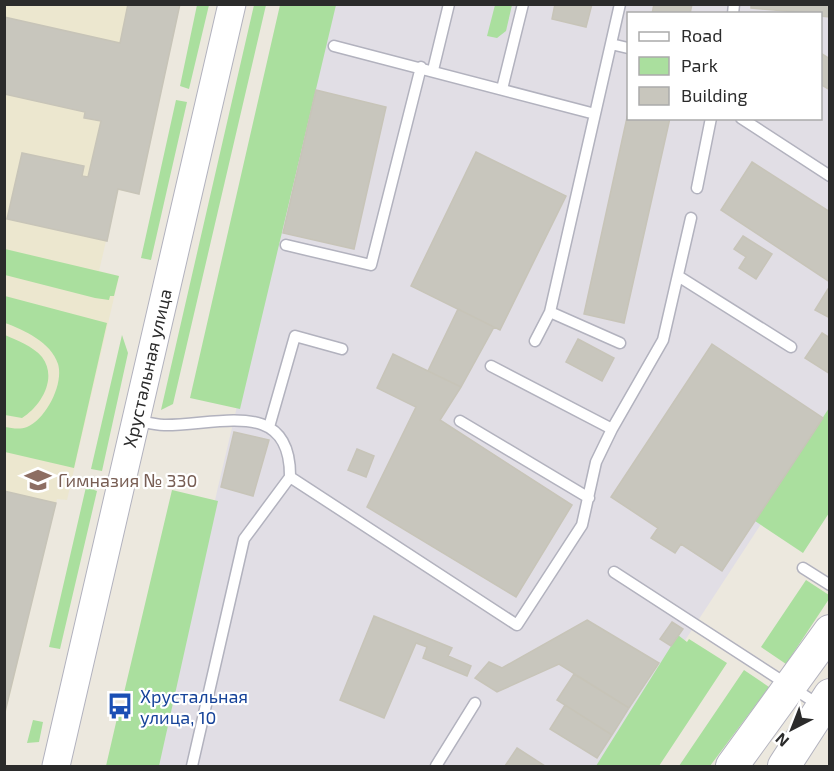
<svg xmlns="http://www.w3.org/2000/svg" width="834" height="771" font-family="'Exo 2',sans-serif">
<rect width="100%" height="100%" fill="#ece8de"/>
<!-- industrial -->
<path fill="#e1dee5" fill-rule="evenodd" d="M332,5H829V420L603,766H156L218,487ZM628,14H820V118H628Z"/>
<!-- education -->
<path fill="#ece7cf" d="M5,5H180L139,194L118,190L99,271L119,276L67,500L57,499L5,716Z"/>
<!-- green -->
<path fill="#aadf9e" d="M197,5H209L189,89L180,86Z
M254,5H266L173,404L161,410Z
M280,5H336L240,409L190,398Z
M495,5H512L506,31L497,38L487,36Z
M176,100L187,102L151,260L141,258Z
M5,249L119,276L114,296H110L109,300L95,298L5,275Z
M5,296L107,323L74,468L5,452V427C12,428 19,430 27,427C46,419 64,384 58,364C51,342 24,330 5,323Z
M5,335C16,340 33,346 42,357C58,378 41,406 22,418L5,415Z
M122,335L128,353L102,471L91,469Z
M829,408V513L803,553L755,521Z
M86,487L97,491L60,649L49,647Z
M172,490L218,501L159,766H106L118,714L123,715L127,698L123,697Z
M806,580L829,595V599L786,664L761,647Z
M678,635L687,642L689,639L727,663L659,766H596Z
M744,670L769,687L710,766H679Z
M33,720L43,722L39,742L27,743Z"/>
<!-- building -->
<path fill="#c8c6bd" stroke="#c7c4b8" stroke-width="1.5" d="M128,4H180L139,194L118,189L107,241L7,219L22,153L84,166L82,176L88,177L101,121L84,118L85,112L4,94V17L120,43Z
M555,4H592L586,27L552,19Z
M654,4H692L690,14H652Z
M751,4H830V17L820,16V14L751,8Z
M822,54L830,59V90L820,84Z
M316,90L386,107L354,249L283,233Z
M628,113V118H670L624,323L584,314Z
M476,152L566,196L500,330L411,286Z
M752,162L830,212V282L721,210Z
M743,236L772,254L756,279L739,268L746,257L734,249Z
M828,289L830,290V318L815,310Z
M458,309L494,327L461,387L428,371Z
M822,333L830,338V374L805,358Z
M578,339L614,358L602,381L566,362Z
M712,344L823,418L722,571L681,544L675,553L651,538L658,528L611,497Z
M393,354L461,387L440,420L572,505L516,597L367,507L416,407L377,388Z
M234,432L269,440L253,496L221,487Z
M357,449L374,456L366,477L348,470Z
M4,491L56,503L4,716Z
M374,616L452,648L448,656L471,666L467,676L423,658L427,647L416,643L384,718L340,700Z
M587,620L659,663L629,708L559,664L497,692L475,678L489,662L502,668Z
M672,622L683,629L671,646L660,639Z
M574,674L629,708L612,735L557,700Z
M565,705L612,735L597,758L550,729Z
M517,748L545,766H505Z"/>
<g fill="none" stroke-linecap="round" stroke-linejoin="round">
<!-- service casing -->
<g stroke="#b2b2be" stroke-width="13">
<path id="service" d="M733,14L734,4
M611,44L628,48
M334,46L595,114
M433,70L449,4
M502,89L523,4
M741,118L830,176
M697,188L711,118
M286,245L371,265L421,67
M678,276L791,347
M550,312L620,343
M535,341L550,312L620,4
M491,366L612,429
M136,420C145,422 155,425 164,425C216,426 291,396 290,477L517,625L582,525L596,462L612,429L663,340L691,218
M460,421L589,498
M269,427L295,336L342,349
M803,568L830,585
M614,572L819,705
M192,766L244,539L290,477
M436,766L475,703"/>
</g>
<!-- tertiary casing -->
<g stroke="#b2b2be" stroke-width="29">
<path id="tertiary" d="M56,766L232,4"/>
</g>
<!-- secondary casing -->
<g stroke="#b2b2be" stroke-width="34">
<path id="secondary" d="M732,766L830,631
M784,766L830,695"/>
</g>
<!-- service -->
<use href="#service" stroke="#fff" stroke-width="10"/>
<!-- tertiary -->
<use href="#tertiary" stroke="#fff" stroke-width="27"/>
<!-- secondary -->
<use href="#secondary" stroke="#fff" stroke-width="32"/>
</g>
<!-- icons -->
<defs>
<g id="school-bare" transform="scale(2.07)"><path d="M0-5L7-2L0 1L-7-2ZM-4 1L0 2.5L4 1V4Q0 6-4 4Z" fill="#8d6e63" stroke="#fff" stroke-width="2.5" paint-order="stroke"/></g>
<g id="bus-bare" transform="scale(2.07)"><path d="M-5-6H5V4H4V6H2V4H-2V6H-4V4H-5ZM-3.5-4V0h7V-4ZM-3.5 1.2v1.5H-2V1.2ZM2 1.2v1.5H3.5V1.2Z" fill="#1a4fb4" stroke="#fff" stroke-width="2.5" paint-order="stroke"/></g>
</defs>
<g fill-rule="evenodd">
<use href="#school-bare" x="38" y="480"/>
<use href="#bus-bare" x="120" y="706"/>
</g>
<g text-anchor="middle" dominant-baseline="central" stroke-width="4.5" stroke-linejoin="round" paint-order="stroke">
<!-- street labels -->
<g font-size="18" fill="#2b2b2b" stroke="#fff">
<text transform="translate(147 368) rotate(-77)">Хрустальная улица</text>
</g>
<!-- education labels -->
<g font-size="18" fill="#785e54" stroke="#fff" text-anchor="start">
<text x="58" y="480">Гимназия № 330</text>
</g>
<!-- transit labels -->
<g font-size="18" fill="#164399" stroke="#fff" text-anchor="start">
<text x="140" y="696">Хрустальная<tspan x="140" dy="21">улица, 10</tspan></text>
</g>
</g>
<!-- border -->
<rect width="834" height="771" fill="none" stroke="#2b2b2b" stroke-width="12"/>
<!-- legend -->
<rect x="627" y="12" width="195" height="108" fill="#ffffff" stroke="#aaaaaa" stroke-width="1.5"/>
<rect x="639" y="32" width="30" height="9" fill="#ffffff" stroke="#aaaaaa" stroke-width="1.5"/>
<text x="681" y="42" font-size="18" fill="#2b2b2b">Road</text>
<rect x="639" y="57" width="30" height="18" fill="#aadf9e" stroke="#aaaaaa" stroke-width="1.5"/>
<text x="681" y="72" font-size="18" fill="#2b2b2b">Park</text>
<rect x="639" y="87" width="30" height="18" fill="#c8c6bd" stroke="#aaaaaa" stroke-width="1.5"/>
<text x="681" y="102" font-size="18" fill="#2b2b2b">Building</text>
<!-- north arrow -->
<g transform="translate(792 729) rotate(222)" stroke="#ffffff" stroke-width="4.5" paint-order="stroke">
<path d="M0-4.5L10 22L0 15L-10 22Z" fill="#2b2b2b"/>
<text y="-9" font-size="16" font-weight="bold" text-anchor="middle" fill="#2b2b2b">N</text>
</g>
</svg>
